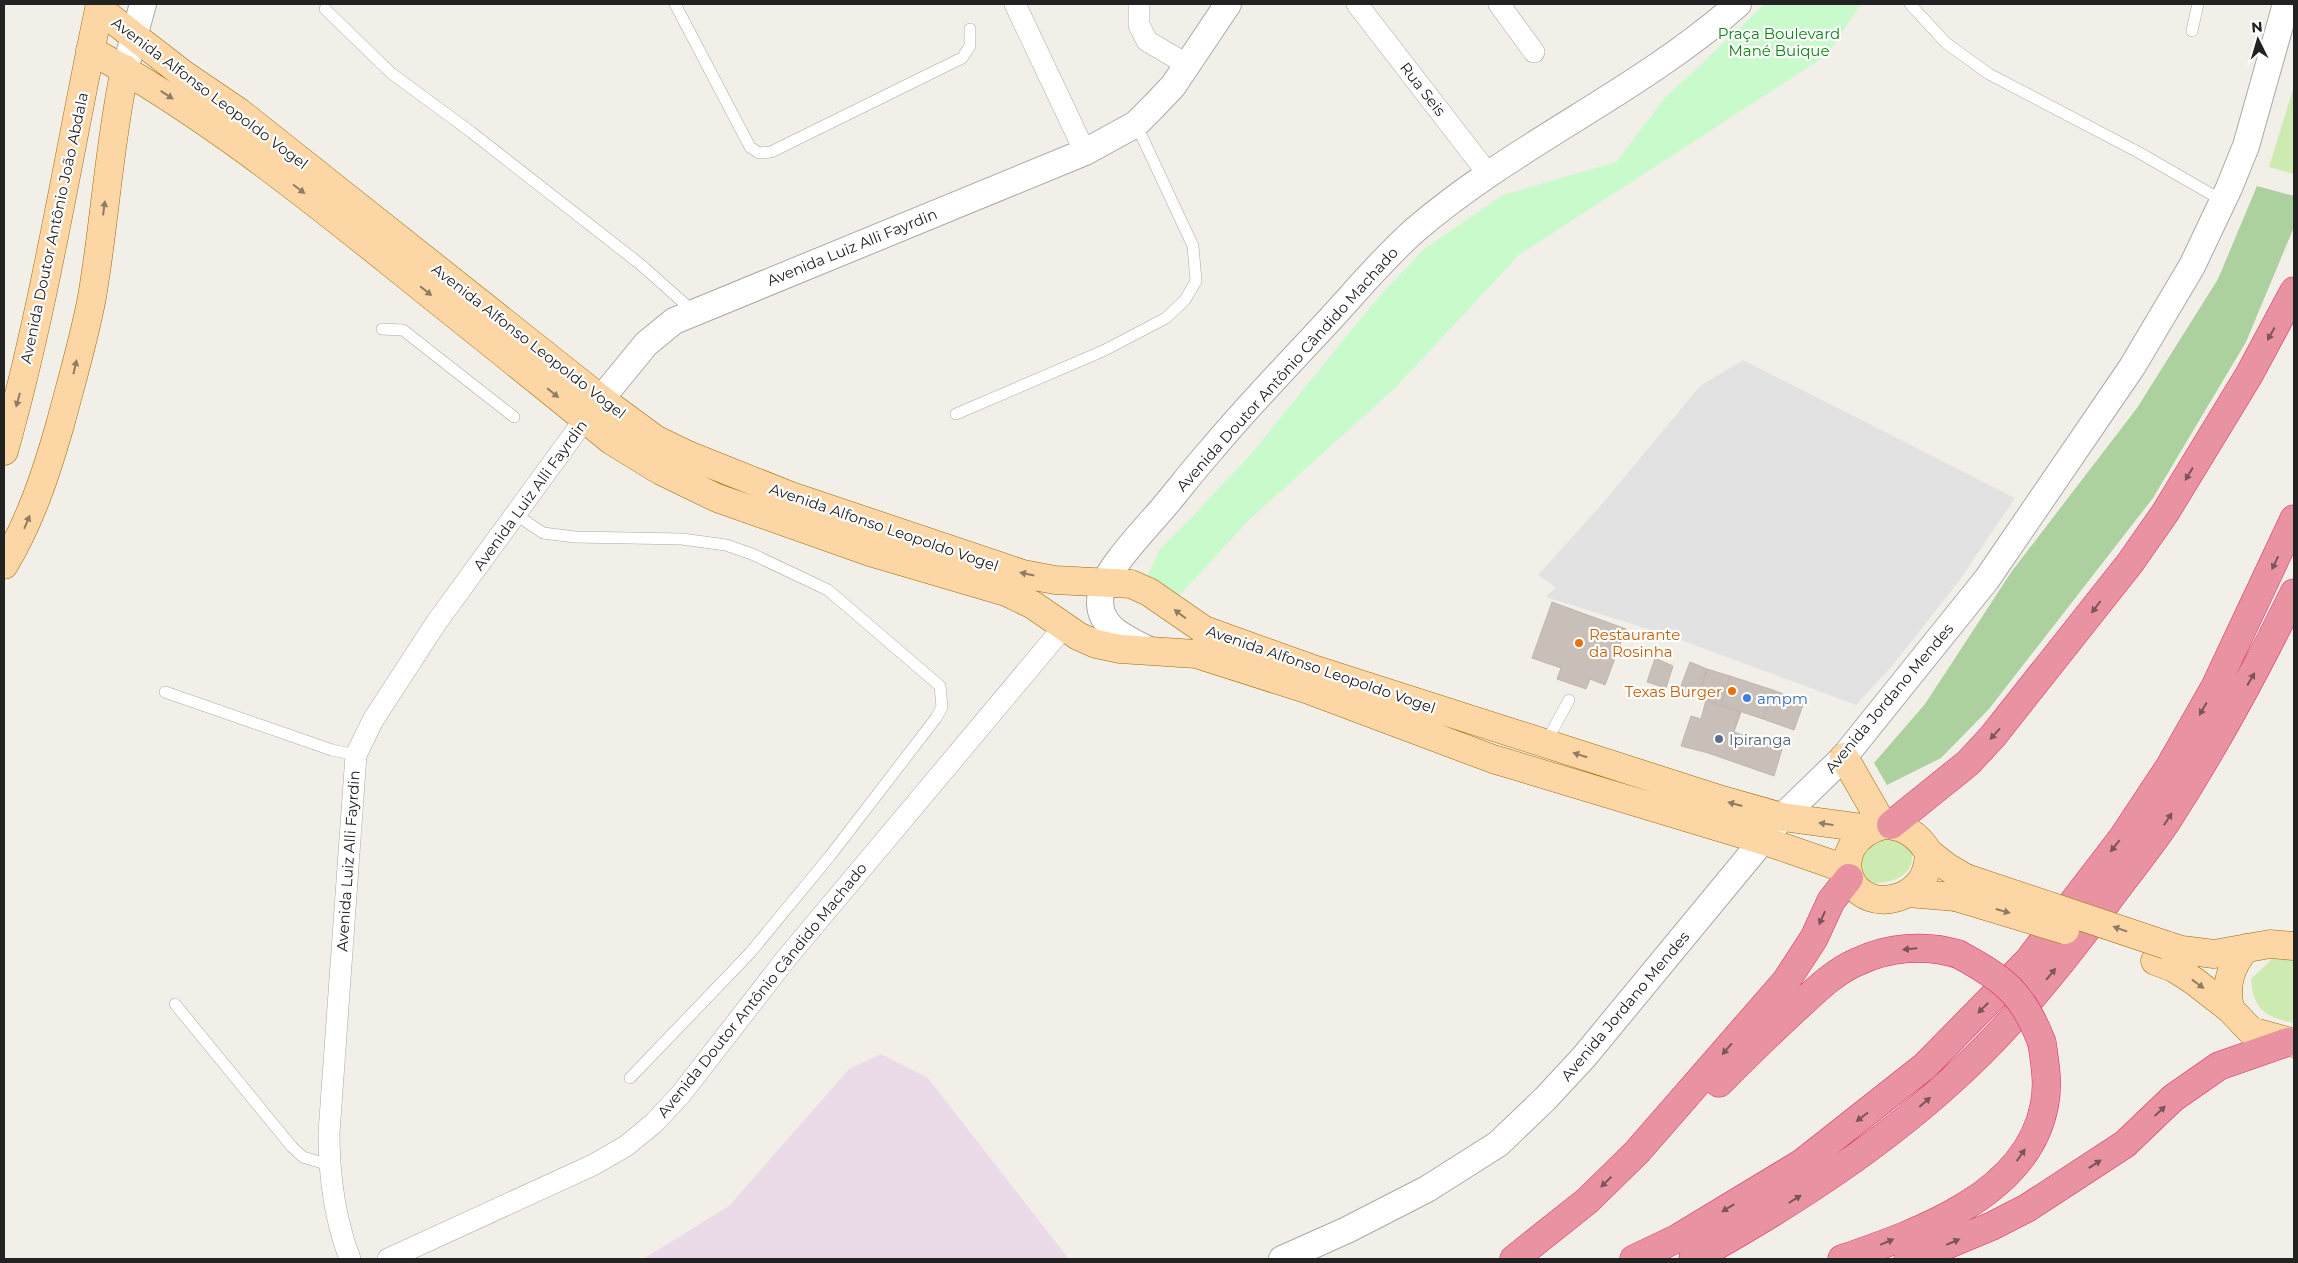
<svg xmlns="http://www.w3.org/2000/svg" width="2298" height="1263" font-family="Montserrat,sans-serif">
<rect width="100%" height="100%" fill="#f2efe9"/>
<!-- industrial -->
<path fill="#ebdbe8" d="M881,1054L928,1078L1069,1259H643L729,1206L849,1069Z"/>
<!-- grass -->
<path fill="#cdebb0" d="M2294,86V174L2269,167Z
M1893,838C1898,841 1906,844 1910,848C1912,851 1913,856 1912,860C1909,880 1885,884 1868,883L1853,855L1883,839Z
M2274,957L2294,960V1023C2265,1017 2253,1009 2251,979Z"/>
<!-- forest -->
<path fill="#add19e" d="M2257,186L2294,196V227L2246,342L2153,498L1989,709L1941,758L1887,785L1874,763L1925,704L2012,571L2137,408L2218,279Z"/>
<!-- park -->
<path fill="#c8facc" d="M1765,4H1861L1827,55L1519,255L1396,387L1249,520L1178,597L1144,583L1160,549L1188,521L1251,454L1376,300L1424,249L1503,195L1616,162L1665,98Z"/>
<!-- parking -->
<path fill="#e2e2e2" d="M1743,360L2015,498L1959,581L1892,666L1856,705L1667,635L1546,597L1556,587L1538,575L1602,504L1700,386Z"/>
<!-- building -->
<path fill="#c7bfb8" stroke="#c4b6ab" d="M1552,602L1626,629L1605,685L1590,679L1586,689L1557,679L1561,668L1532,658Z
M1655,658L1673,666L1666,688L1647,682Z
M1690,662L1707,669L1698,697L1679,691Z
M1707,669L1730,676L1721,705L1698,697Z
M1730,676L1773,690L1763,719L1721,705Z
M1773,690L1804,702L1794,730L1763,719Z
M1706,700L1741,712L1734,732L1782,749L1774,776L1708,753L1681,746L1691,716L1701,719Z"/>
<g fill="none" stroke-linecap="round" stroke-linejoin="round">
<!-- service casing -->
<g stroke="#a9a9a9" stroke-width="12">
<path id="service" d="M675,4L750,147L759,153L771,152L962,58L970,46V29
M1910,4L1946,43L1989,74L2138,152L2223,201
M325,9L391,73L471,132L640,264L694,312
M2192,31L2198,4
M382,329L403,330L514,417
M956,414L1103,351L1166,318L1185,300L1196,281L1193,246L1136,124
M515,514L543,533L575,537L682,539L726,545L752,554L828,590L940,686L942,707L936,718L830,856L750,953L630,1078
M165,692L332,750L356,755
M1545,744L1569,700
M175,1004L292,1147L303,1157L329,1165"/>
</g>
<!-- minor casing -->
<g stroke="#a9a9a9" stroke-width="22">
<path id="minor" d="M1015,4L1085,152
M1139,4V25L1147,41L1188,65
M1357,4L1489,175
M1499,4L1534,52
M350,1259C334,1217 329,1177 329,1133L356,755L373,720L436,623L585,419
M388,1259L593,1165L626,1146L654,1123L681,1094L785,960L1063,628"/>
</g>
<!-- tertiary casing -->
<g stroke="#a9a9a9" stroke-width="28">
<path id="tertiary" d="M125,69L143,4
M587,416L646,344L674,321L1085,152L1136,124L1152,108L1173,86L1228,4
M1149,650C1125,638 1094,626 1101,593C1105,570 1147,527 1163,508C1179,489 1195,468 1212,449C1247,407 1285,368 1322,328C1353,295 1381,260 1415,230C1515,144 1639,92 1738,4
M1282,1259L1347,1230L1427,1189L1498,1144L1545,1099L1584,1057L1782,817L1844,757L1987,579L2132,367L2192,266L2229,188L2246,146L2286,4"/>
</g>
<!-- primary casing -->
<g stroke="#a06b00" stroke-width="29">
<path id="primary" d="M90,50C200,111 298,188 396,267C468,325 540,382 612,441L661,471L717,498L870,552L1006,592L1033,605L1078,636L1096,644L1120,649L1196,654L1306,689L1493,759L1762,840L1846,869
M4,451C45,306 68,156 99,9L183,74L239,112L602,400L655,439L688,455L791,496L1023,574L1055,580L1131,584L1149,592L1204,630L1310,668L1722,800L1782,817L1871,829
M4,565C30,522 46,474 60,425C71,383 84,340 92,297C105,221 109,144 125,69
M1844,757L1883,825
M1883,825C1904,825 1918,835 1929,853C1928,871 1923,885 1906,894C1850,921 1819,844 1883,825Z
M1929,853L1947,867L1966,878
M1908,893L1956,897
M2166,945L2182,950L2214,954L2270,944L2294,946
M2155,961L2174,968L2194,981L2230,1009L2251,1031L2294,1043
M2230,1009C2225,984 2230,967 2246,948"/>
</g>
<!-- motorway casing -->
<g stroke="#dc2a67" stroke-width="29">
<path id="motorway" d="M1891,825L1968,763L1993,736L2130,563L2165,513L2249,375L2294,291
M1719,1083C1746,1056 1773,1029 1802,1003C1818,988 1836,971 1857,962C1888,947 1925,944 1958,954
M1514,1259L1587,1201L1637,1152L1786,981L1814,938L1831,901L1849,878
M1634,1259L1678,1238L1802,1163L1925,1066L2028,961L2123,837L2170,766L2215,687L2294,519
M1693,1259C1790,1205 1885,1144 1966,1067C2018,1018 2062,963 2104,906C2124,878 2147,851 2167,821C2214,748 2256,671 2294,593
M1842,1259C1917,1233 2026,1196 2044,1107C2049,1085 2045,1064 2042,1043
M1908,1259L1925,1254L1992,1226L2027,1208L2125,1144L2173,1098L2219,1066L2288,1042"/>
</g>
<!-- service -->
<use href="#service" stroke="#fff" stroke-width="11"/>
<!-- minor -->
<use href="#minor" stroke="#fff" stroke-width="21"/>
<!-- tertiary -->
<use href="#tertiary" stroke="#fff" stroke-width="26"/>
<!-- primary -->
<use href="#primary" stroke="#fcd6a4" stroke-width="28"/>
<!-- motorway -->
<use href="#motorway" stroke="#e892a2" stroke-width="28"/>
<!-- primary-bridge casing -->
<g stroke="#a06b00" stroke-width="29" stroke-linecap="butt">
<path id="primary-bridge" d="M1966,878L2166,945
M1956,897L2065,930"/>
</g>
<!-- motorway-bridge casing -->
<g stroke="#dc2a67" stroke-width="29" stroke-linecap="butt">
<path id="motorway-bridge" d="M1958,954C2004,979 2023,993 2042,1043"/>
</g>
<!-- primary-bridge -->
<use href="#primary-bridge" stroke="#fcd6a4" stroke-width="28"/>
<!-- motorway-bridge -->
<use href="#motorway-bridge" stroke="#e892a2" stroke-width="28"/>
</g>
<!-- one-way arrows -->
<defs><path id="oneway-solid" d="M-6-.8H1V-3.2L6.5 0L1 3.2V.8H-6Z" transform="scale(1.25)"/></defs>
<g fill="#8f7c63">
<use href="#oneway-solid" transform="translate(167 95) rotate(33)"/>
<use href="#oneway-solid" transform="translate(299 189) rotate(37)"/>
<use href="#oneway-solid" transform="translate(104 208) rotate(-82)"/>
<use href="#oneway-solid" transform="translate(426 291) rotate(39)"/>
<use href="#oneway-solid" transform="translate(75 367) rotate(-77)"/>
<use href="#oneway-solid" transform="translate(553 393) rotate(39)"/>
<use href="#oneway-solid" transform="translate(18 400) rotate(105)"/>
<use href="#oneway-solid" transform="translate(27 522) rotate(-68)"/>
<use href="#oneway-solid" transform="translate(1027 574) rotate(-168)"/>
<use href="#oneway-solid" transform="translate(1180 614) rotate(-143)"/>
<use href="#oneway-solid" transform="translate(1580 755) rotate(-162)"/>
<use href="#oneway-solid" transform="translate(1735 804) rotate(-165)"/>
<use href="#oneway-solid" transform="translate(1826 824) rotate(-172)"/>
<use href="#oneway-solid" transform="translate(2003 911) rotate(16)"/>
<use href="#oneway-solid" transform="translate(2120 929) rotate(-161)"/>
<use href="#oneway-solid" transform="translate(2198 984) rotate(36)"/>
</g>
<g fill="#7b545c">
<use href="#oneway-solid" transform="translate(2271 334) rotate(119)"/>
<use href="#oneway-solid" transform="translate(2189 474) rotate(121)"/>
<use href="#oneway-solid" transform="translate(2275 563) rotate(115)"/>
<use href="#oneway-solid" transform="translate(2096 607) rotate(127)"/>
<use href="#oneway-solid" transform="translate(2251 679) rotate(-60)"/>
<use href="#oneway-solid" transform="translate(2203 709) rotate(120)"/>
<use href="#oneway-solid" transform="translate(1995 734) rotate(132)"/>
<use href="#oneway-solid" transform="translate(2168 819) rotate(-57)"/>
<use href="#oneway-solid" transform="translate(2115 846) rotate(128)"/>
<use href="#oneway-solid" transform="translate(1822 918) rotate(114)"/>
<use href="#oneway-solid" transform="translate(1910 949) rotate(175)"/>
<use href="#oneway-solid" transform="translate(2051 974) rotate(-50)"/>
<use href="#oneway-solid" transform="translate(1983 1008) rotate(135)"/>
<use href="#oneway-solid" transform="translate(1727 1049) rotate(131)"/>
<use href="#oneway-solid" transform="translate(1925 1102) rotate(-41)"/>
<use href="#oneway-solid" transform="translate(2160 1111) rotate(-43)"/>
<use href="#oneway-solid" transform="translate(1862 1117) rotate(143)"/>
<use href="#oneway-solid" transform="translate(2021 1155) rotate(-55)"/>
<use href="#oneway-solid" transform="translate(2095 1164) rotate(-33)"/>
<use href="#oneway-solid" transform="translate(1606 1182) rotate(136)"/>
<use href="#oneway-solid" transform="translate(1795 1199) rotate(-32)"/>
<use href="#oneway-solid" transform="translate(1728 1208) rotate(149)"/>
<use href="#oneway-solid" transform="translate(1887 1242) rotate(-23)"/>
<use href="#oneway-solid" transform="translate(1953 1242) rotate(-23)"/>
</g>
<!-- markers -->
<g fill="#e8710a" stroke="#fff" stroke-width="2">
<circle cx="1579" cy="643" r="5"/>
<circle cx="1732" cy="691" r="5"/>
</g>
<circle fill="#3f7fe0" stroke="#fff" stroke-width="2" cx="1747" cy="698" r="5"/>
<circle fill="#5c6f8a" stroke="#fff" stroke-width="2" cx="1719" cy="739" r="5"/>
<g text-anchor="middle" dominant-baseline="central" stroke-width="4.5" stroke-linejoin="round" paint-order="stroke">
<!-- park labels -->
<g font-size="15" fill="#0c8416" stroke="#fff">
<text x="1779" y="33">Praça Boulevard<tspan x="1779" dy="17">Mané Buique</tspan></text>
</g>
<!-- street labels -->
<g font-size="15" fill="#222" stroke="#fff">
<text transform="translate(1423 89) rotate(52)">Rua Seis</text>
<text transform="translate(210 93) rotate(37)">Avenida Alfonso Leopoldo Vogel</text>
<text transform="translate(54 228) rotate(-78)">Avenida Doutor Antônio João Abdala</text>
<text transform="translate(852 247) rotate(-22)">Avenida Luiz Alli Fayrdin</text>
<text transform="translate(529 341) rotate(38)">Avenida Alfonso Leopoldo Vogel</text>
<text transform="translate(1287 369) rotate(-48)">Avenida Doutor Antônio Cândido Machado</text>
<text transform="translate(530 495) rotate(-54)">Avenida Luiz Alli Fayrdin</text>
<text transform="translate(884 527) rotate(19)">Avenida Alfonso Leopoldo Vogel</text>
<text transform="translate(1321 669) rotate(19)">Avenida Alfonso Leopoldo Vogel</text>
<text transform="translate(1889 698) rotate(-50)">Avenida Jordano Mendes</text>
<text transform="translate(348 861) rotate(-86)">Avenida Luiz Alli Fayrdin</text>
<text transform="translate(762 990) rotate(-51)">Avenida Doutor Antônio Cândido Machado</text>
<text transform="translate(1625 1006) rotate(-50)">Avenida Jordano Mendes</text>
</g>
<!-- food labels -->
<g font-size="15" fill="#c56008" stroke="#fff" text-anchor="start">
<text x="1589" y="634">Restaurante<tspan x="1589" dy="17">da Rosinha</tspan></text>
<text x="1722" y="691" text-anchor="end">Texas Burger</text>
</g>
<!-- shop labels -->
<g font-size="15" fill="#366cbe" stroke="#fff" text-anchor="start">
<text x="1757" y="698">ampm</text>
</g>
<!-- service labels -->
<g font-size="15" fill="#4e5e75" stroke="#fff" text-anchor="start">
<text x="1729" y="739">Ipiranga</text>
</g>
</g>
<!-- border -->
<rect width="2298" height="1263" fill="none" stroke="#222222" stroke-width="10"/>
<!-- north arrow -->
<g transform="translate(2258 40) rotate(355)" stroke="#ffffff" stroke-width="4" paint-order="stroke">
<path d="M0-4L9 19L0 12L-9 19Z" fill="#222222"/>
<text y="-8" font-size="14" font-weight="bold" text-anchor="middle" fill="#222222">N</text>
</g>
</svg>
